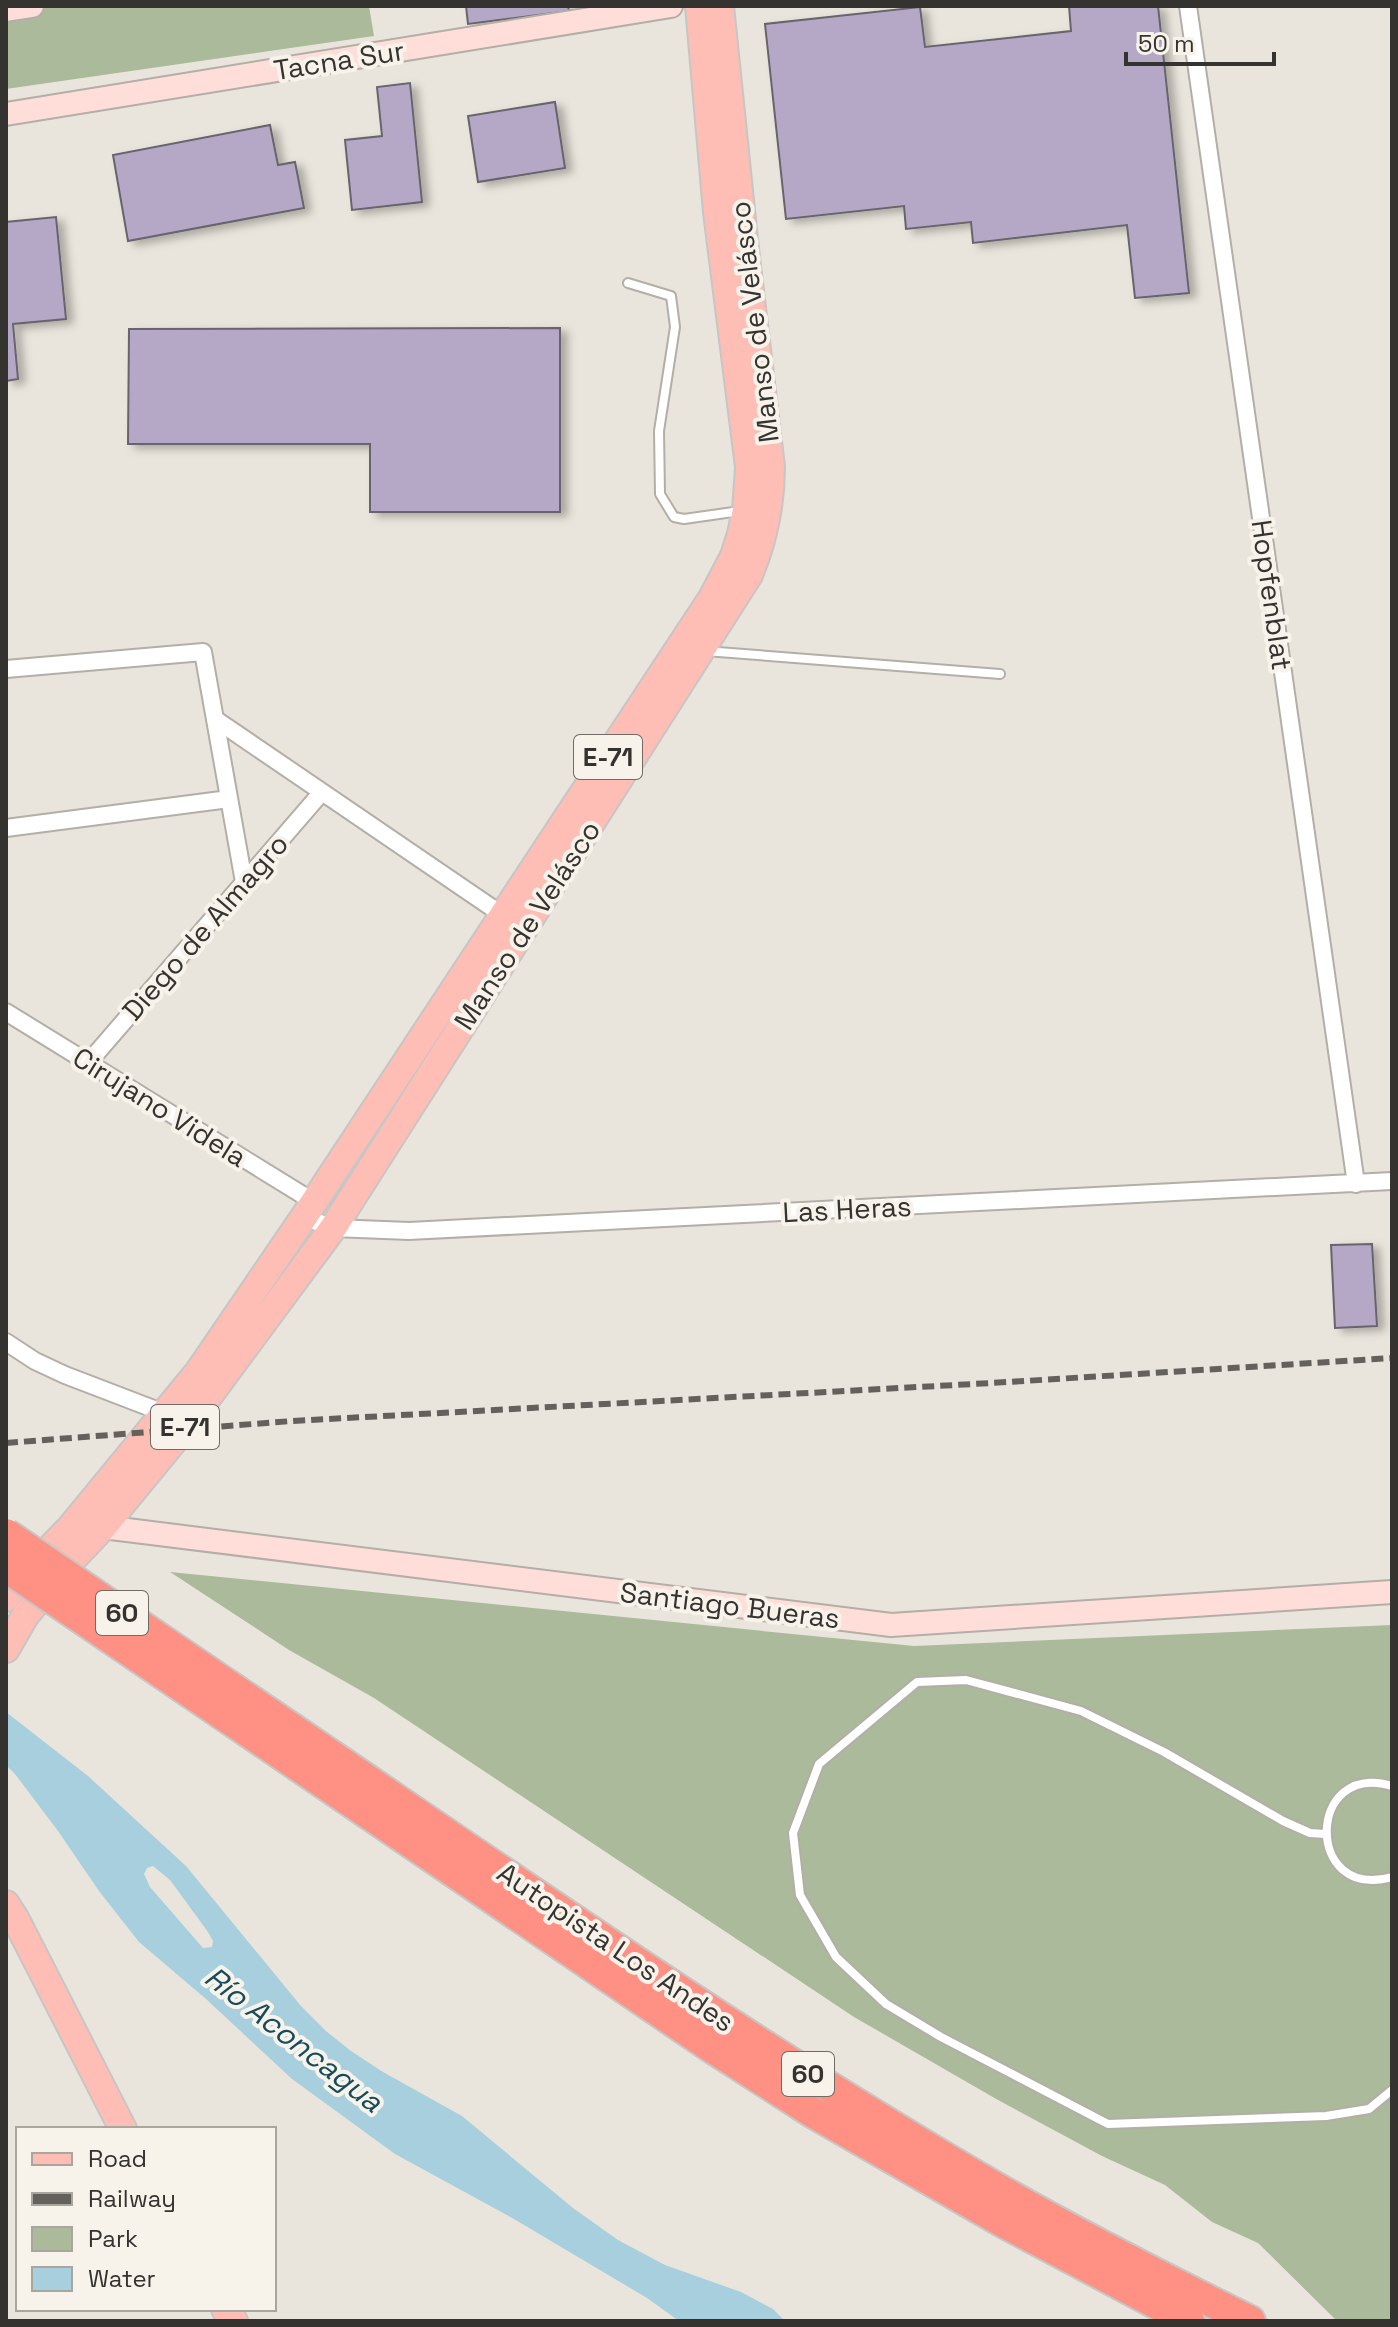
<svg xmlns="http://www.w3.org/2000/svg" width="1398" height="2327" font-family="'Space Grotesk',sans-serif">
<defs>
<filter id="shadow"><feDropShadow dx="7" dy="4" stdDeviation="4" flood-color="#0004"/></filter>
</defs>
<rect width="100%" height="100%" fill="#eae5dc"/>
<!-- green -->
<path fill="#abba9b" d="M56,6H369L374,36L6,89V13Z
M170,1572L914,1646L1392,1625V2321H1337L1258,2243L1212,2222L1165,2185L1102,2156L998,2100L854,2017L374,1698L289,1650Z"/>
<!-- water -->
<path fill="#a8cfdd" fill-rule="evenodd" d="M6,1712L88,1776L186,1866L301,2006L326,2031L351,2051L383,2072L462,2116L573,2208L618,2240L665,2265L741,2292L773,2309L785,2321H679L647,2298L514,2219L395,2154L292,2079L206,1999L139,1942L99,1891L58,1831L15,1774L6,1765ZM153,1866L170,1880L208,1932L213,1941L212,1947L203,1948L150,1887L144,1874L147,1868Z"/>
<!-- building -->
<path fill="#b5a8c7" stroke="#67646c" stroke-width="2" filter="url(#shadow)" d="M466,6H568L569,11L468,24Z
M1069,6H1158L1189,293L1135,298L1127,225L973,243L971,222L906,229L904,206L786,219L765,24L920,7L925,47L1071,31Z
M410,83L422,202L352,210L345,140L382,136L377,87Z
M555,102L565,168L478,182L468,116Z
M270,125L278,165L295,162L304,208L128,241L113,155Z
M56,217L66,319L13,324L18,379L6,381V222Z
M560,328V512H370V444H128L129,329Z
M1372,1244L1377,1326L1335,1328L1331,1245Z"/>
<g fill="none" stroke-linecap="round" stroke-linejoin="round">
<!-- lane casing -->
<g stroke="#b3aea6" stroke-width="12">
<path id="lane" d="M628,283L671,296L675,327L659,431L660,494L674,517L684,519L740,511
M705,651L1000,674
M1392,1786C1306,1760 1304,1902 1392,1877
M1325,1834L1310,1833L1283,1821L1164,1752L1081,1711L966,1680L917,1682L819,1764L793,1833L800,1895L836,1957L886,2004L941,2037L1108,2124L1326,2116L1369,2109L1392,2090"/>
</g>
<!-- street casing -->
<g stroke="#b3aea6" stroke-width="20">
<path id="street" d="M1188,6L1356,1184
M6,669L203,652L244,882
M215,719L504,916
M6,828L229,799
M6,1012L314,1202
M88,1063L322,792
M304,1217L333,1228L409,1231L1392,1181
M6,1342L35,1361L65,1375L172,1416"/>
</g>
<!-- secondary casing -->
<g stroke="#b3aea6" stroke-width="26">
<path id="secondary" d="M6,10L32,6
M6,114L671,6
M88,1527H103L891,1625L1392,1592"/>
</g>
<!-- primary casing -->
<g stroke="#c6c6c5" stroke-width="30">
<path id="primary" d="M6,1598L19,1580L70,1528L199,1371L304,1217L712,598L734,556L741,534L746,510L749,467L717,212L699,6
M6,1649L25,1616L67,1565L103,1527L191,1420L333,1228L749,575C764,539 771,505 771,467L745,249L720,6
M6,1904L16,1920L123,2129
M225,2309L234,2321"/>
</g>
<!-- highway casing -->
<g stroke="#c6c6c5" stroke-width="34">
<path id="highway" d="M238,1692C487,1860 733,2035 993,2186C1076,2234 1163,2278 1250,2321
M222,1714L711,2047L812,2112L1003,2222L1189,2321"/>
</g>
<!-- lane -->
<use href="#lane" stroke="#fff" stroke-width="8"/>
<!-- street -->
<use href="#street" stroke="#fff" stroke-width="16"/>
<!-- secondary -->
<use href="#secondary" stroke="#ffdeda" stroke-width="22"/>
<!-- primary -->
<use href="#primary" stroke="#febdb5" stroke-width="26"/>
<!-- highway -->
<use href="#highway" stroke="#fe9184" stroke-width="30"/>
<!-- rail -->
<path stroke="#64615d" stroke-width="6" stroke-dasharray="12 6" stroke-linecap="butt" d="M6,1443L292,1421L992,1383L1392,1358"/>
<!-- highway-bridge casing -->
<g stroke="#c6c6c5" stroke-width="34" stroke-linecap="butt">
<path id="highway-bridge" d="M6,1534L238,1692
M6,1567L222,1714"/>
</g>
<!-- highway-bridge -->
<use href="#highway-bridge" stroke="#fe9184" stroke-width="30"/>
</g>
<g text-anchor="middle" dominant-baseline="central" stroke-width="8" stroke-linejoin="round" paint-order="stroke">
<!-- shield labels -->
<g fill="#f7f2ea" stroke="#6f6c68" stroke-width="2">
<rect x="574" y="735" width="68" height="44" rx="6"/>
<rect x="151" y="1405" width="68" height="44" rx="6"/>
<rect x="96" y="1591" width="52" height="44" rx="6"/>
<rect x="782" y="2052" width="52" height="44" rx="6"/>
</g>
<g font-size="26" font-weight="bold" fill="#353330">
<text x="608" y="757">E-71</text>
<text x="185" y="1427">E-71</text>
<text x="122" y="1613">60</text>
<text x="808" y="2074">60</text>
</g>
<!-- street labels -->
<g font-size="28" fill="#353330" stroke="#f7f2ea">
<text transform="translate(339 60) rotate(-9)">Tacna Sur</text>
<text transform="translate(754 322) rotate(-97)">Manso de Velásco</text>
<text transform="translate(1272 595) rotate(82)">Hopfenblat</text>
<text transform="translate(527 925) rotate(-57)">Manso de Velásco</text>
<text transform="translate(205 927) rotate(-49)">Diego de Almagro</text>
<text transform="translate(160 1107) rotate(32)">Cirujano Videla</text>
<text transform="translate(847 1209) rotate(-3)">Las Heras</text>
<text transform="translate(730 1605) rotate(7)">Santiago Bueras</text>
<text transform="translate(616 1947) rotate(34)">Autopista Los Andes</text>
</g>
<!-- water labels -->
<g font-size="30" font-style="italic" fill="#164b5b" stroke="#f7f2ea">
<text transform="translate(294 2039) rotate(38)">Río Aconcagua</text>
</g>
</g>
<!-- border -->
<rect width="1398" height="2327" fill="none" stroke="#353330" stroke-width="16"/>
<!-- legend -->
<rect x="16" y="2127" width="260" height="184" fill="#f7f2ea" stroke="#a9a6a0" stroke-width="2"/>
<rect x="32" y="2153" width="40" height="12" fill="#febdb5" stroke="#a9a6a0" stroke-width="2"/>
<text x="88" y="2167" font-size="24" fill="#353330">Road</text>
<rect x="32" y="2193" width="40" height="12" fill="#64615d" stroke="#a9a6a0" stroke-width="2"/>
<text x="88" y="2207" font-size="24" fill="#353330">Railway</text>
<rect x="32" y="2227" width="40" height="24" fill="#abba9b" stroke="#a9a6a0" stroke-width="2"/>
<text x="88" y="2247" font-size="24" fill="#353330">Park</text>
<rect x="32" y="2267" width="40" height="24" fill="#a8cfdd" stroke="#a9a6a0" stroke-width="2"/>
<text x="88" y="2287" font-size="24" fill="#353330">Water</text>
<!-- scale -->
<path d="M1126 52v12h148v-12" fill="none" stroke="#353330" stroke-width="4"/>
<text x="1138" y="52" font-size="24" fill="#353330" stroke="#f7f2ea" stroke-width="6" paint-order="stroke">50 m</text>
</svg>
